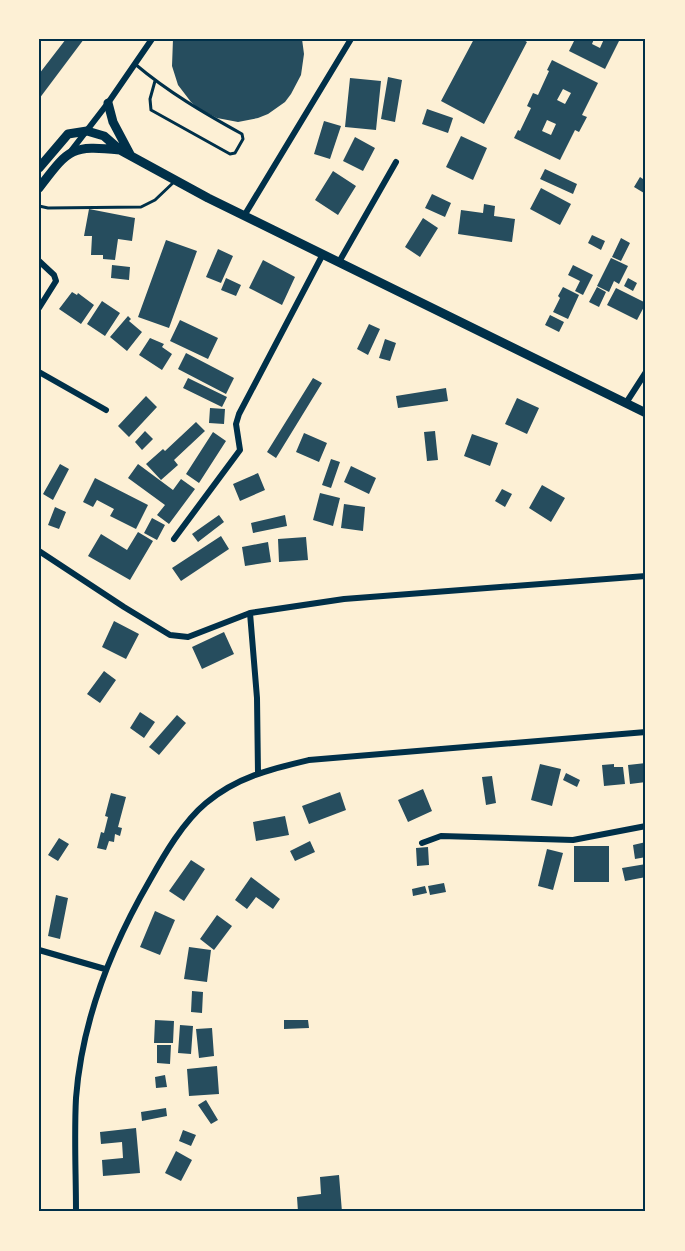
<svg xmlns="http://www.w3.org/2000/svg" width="685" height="1251" font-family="Cabin,sans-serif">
<rect width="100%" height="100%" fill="#fdf0d5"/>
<!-- building -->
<path fill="#264d5e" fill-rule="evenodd" d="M66,39H84L39,99V74Z
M173,39H302L304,54L301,75L291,94L285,102L268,114L258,118L238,122L217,118L199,109L191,102L178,85L172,66Z
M474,39H522L527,42L484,124L441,101Z
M575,39H594L592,44L600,48L604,39H620L605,69L569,51Z
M552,60L598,83L582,115L587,117L579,132L575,130L560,160L514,138L518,130L520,131L531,108L527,106L533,93L538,95L549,71L547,70ZM563,89L571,93L565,104L557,100ZM547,120L556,124L551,135L542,131Z
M388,77L402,80L395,122L381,119Z
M350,78L381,81L376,130L345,127Z
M427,109L453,118L448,133L422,124Z
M324,121L341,126L330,159L314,154Z
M461,136L487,148L473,180L446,167Z
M355,137L375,148L363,171L343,161Z
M545,169L577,184L573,194L540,179Z
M333,171L356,186L338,215L315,200Z
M640,177L646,181L644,193L634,187Z
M541,188L571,204L560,225L530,209Z
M432,194L451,203L445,217L425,208Z
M484,204L495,206L494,216L515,219L512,242L458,234L461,210L483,213Z
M89,209L135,218L132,241L118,239L115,260L103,259V255H91L92,236H84Z
M423,218L438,228L420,257L405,247Z
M592,235L605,241L601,250L588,243Z
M621,238L630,243L621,261L612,257Z
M166,240L197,251L169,328L138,317Z
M218,249L233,256L221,283L206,277Z
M611,258L628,266L619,284L614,281L609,292L597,286Z
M263,260L295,277L282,305L249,288Z
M112,265L130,267L129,280L111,278Z
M573,265L593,275L583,295L575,291L580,281L568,275Z
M226,278L241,285L236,296L221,290Z
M628,278L637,283L633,291L624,286Z
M563,287L579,295L568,319L553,312L560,298L558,296Z
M597,287L606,292L599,307L589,302Z
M616,288L646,303L637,320L607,305Z
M72,292L77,295L78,293L94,305L81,324L59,309Z
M102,301L120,313L105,336L87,324Z
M550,315L564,322L559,332L545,325Z
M128,316L131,319L129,321L142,332L127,351L110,337Z
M180,320L218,338L208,359L170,341Z
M369,324L380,329L368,355L357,349Z
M150,338L164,344L162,347L172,354L162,370L139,355Z
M385,339L396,343L390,361L379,358Z
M186,353L234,378L226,394L178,369Z
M188,378L227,397L222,407L183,388Z
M313,378L322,383L276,458L267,452Z
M446,388L448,401L398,408L396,396Z
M146,396L157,407L129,437L118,426Z
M517,398L539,408L527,434L505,424Z
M210,408L225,409L224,424L209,423Z
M196,422L205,431L174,460L178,465L161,480L146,464L163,449L165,451Z
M145,431L153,439L142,450L135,442Z
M435,431L438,460L427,461L424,432Z
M213,432L226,441L199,483L186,474Z
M304,433L327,443L319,462L296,452Z
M472,434L498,443L490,466L464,456Z
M331,459L340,462L331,488L322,485Z
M60,464L69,469L53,500L43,494Z
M138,464L173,490L181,479L195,489L169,524L157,515L165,505L128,478Z
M351,466L376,478L369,494L344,482Z
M258,473L265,490L240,501L233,484Z
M95,478L148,505L136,529L110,516L114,509L97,500L93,507L83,502Z
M542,485L565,498L551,522L529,508Z
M502,489L512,494L505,507L495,501Z
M320,493L340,498L333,526L313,520Z
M344,504L365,507L363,531L341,528Z
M55,507L66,512L59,529L48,525Z
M219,515L224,522L198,542L192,534Z
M285,515L287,526L253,533L251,523Z
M152,518L165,525L157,540L144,533Z
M138,532L153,541L130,580L88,556L101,534L127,550Z
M221,536L229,549L181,581L172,568Z
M306,537L308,560L279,562L278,539Z
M268,542L271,562L245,566L242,547Z
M114,621L139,634L126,659L102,647Z
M224,632L234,654L202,669L192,647Z
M104,671L116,680L100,703L87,694Z
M140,712L155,722L144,738L130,728Z
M177,715L186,723L159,755L149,747Z
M646,763V782L630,784L628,765Z
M540,764L561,769L552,806L531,800Z
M614,764V767H623L625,784L604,786L602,765Z
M566,773L580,780L577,787L563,780Z
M492,776L496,803L486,805L482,777Z
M423,789L432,811L408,822L398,800Z
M340,792L346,810L309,824L302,806Z
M111,793L126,797L118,827L122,828L120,836L115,834L114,842L109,841L106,850L97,848L101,832L104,833L108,817L105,816Z
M285,816L289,835L256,841L253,822Z
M59,838L69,844L58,861L48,855Z
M310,841L315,852L295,861L290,851Z
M646,842V857L635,859L633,845Z
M574,846H609V882H574Z
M428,847L429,865L417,866L416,848Z
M547,849L563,853L553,890L538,886Z
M191,860L205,869L184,901L169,891Z
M646,864V877L625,881L622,868Z
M251,877L280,899L273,909L256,897L247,909L235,900Z
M444,883L446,892L430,895L428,886Z
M425,886L427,893L413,896L412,889Z
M56,895L68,898L60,939L48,936Z
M155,911L175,920L160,955L140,947Z
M217,915L232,926L214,950L200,939Z
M189,947L211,950L207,982L184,979Z
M192,991L203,992L202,1013L191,1012Z
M155,1020L174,1021L173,1043H154Z
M284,1020H308L309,1028L284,1029Z
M180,1025L193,1026L191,1054L178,1053Z
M212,1028L214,1056L199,1058L196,1029Z
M157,1045H171L170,1064L157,1063Z
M217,1066L219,1094L189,1096L187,1069Z
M165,1075L167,1087L156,1088L155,1077Z
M206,1100L218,1120L211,1124L198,1105Z
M166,1108L167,1116L142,1121L141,1112Z
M136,1128L140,1173L103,1176L102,1160L123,1158L122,1142L101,1144L100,1132Z
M183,1130L196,1135L191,1146L179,1141Z
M176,1151L192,1160L181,1181L165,1173Z
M339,1175L342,1212H298L297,1197L321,1194L320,1177Z"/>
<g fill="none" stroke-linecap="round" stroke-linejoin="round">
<!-- service -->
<path stroke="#003049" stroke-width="3" d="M135,64C168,92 204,113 242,134L243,139L235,153L230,154L151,110L150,99L155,81
M39,206L48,208L141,207L155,200L175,181"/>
<!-- minor -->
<path stroke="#003049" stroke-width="6" d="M71,151L108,103L152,39
M244,216L351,39
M39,261L54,275L56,281L39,308
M339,262L396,162
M39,372L106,410
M626,403L646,372
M174,539L240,450L236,424L239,414L323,254
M39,551L124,607L170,635L188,637L250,613L344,599L646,576
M250,613L257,698L258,773
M422,843L441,836L573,840L646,826
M39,950L105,969
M76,1212C76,1174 74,1136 76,1098C82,1020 111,947 150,880C164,855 183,822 206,803C237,777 271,769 309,760L646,732"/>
<!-- primary -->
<path stroke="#003049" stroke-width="9" d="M108,103L113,122L131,156
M39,168L68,134L87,131L104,136L120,150L208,198L646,413
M39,188C69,149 70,145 120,150"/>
</g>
<!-- border -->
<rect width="685" height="1251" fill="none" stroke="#fdf0d5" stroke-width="81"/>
<rect x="40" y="40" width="604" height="1170" fill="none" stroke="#003049" stroke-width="2"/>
</svg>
